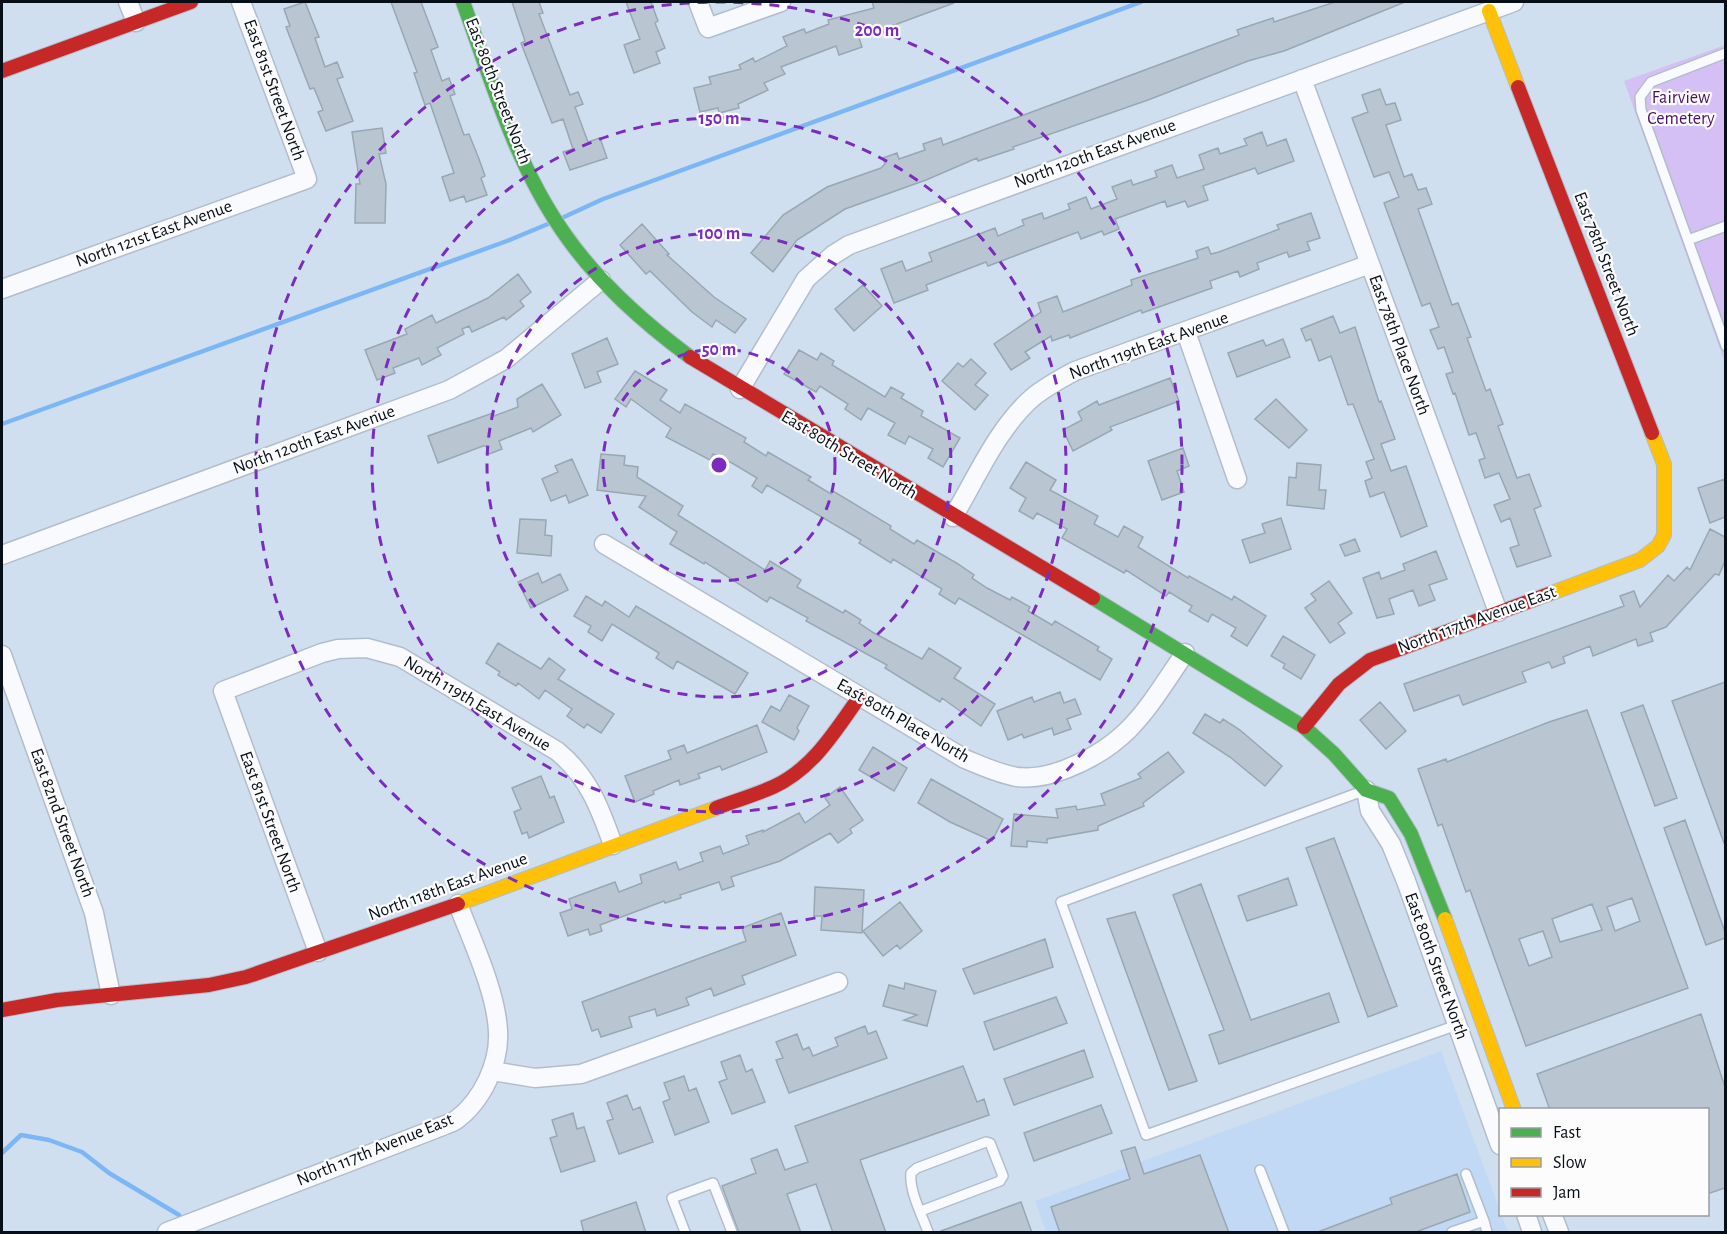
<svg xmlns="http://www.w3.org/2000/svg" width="1727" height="1234" font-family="'Alegreya Sans',sans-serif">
<rect width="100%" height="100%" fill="#d0dff0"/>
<!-- built -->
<path fill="#c1d9f4" d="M1441,1051L1508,1232H1046L1035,1201Z"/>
<!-- green -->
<path fill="#d4c0f4" d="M1725,45V363L1624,81Z"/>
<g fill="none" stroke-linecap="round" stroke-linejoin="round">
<!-- stream -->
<path stroke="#7cb6f4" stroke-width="4.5" d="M564,217L603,199L1141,2
M2,424L507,241L548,224
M2,1153L21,1135L49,1140L82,1152L109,1173L179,1215"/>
</g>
<!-- building -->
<path fill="#b9c6d2" stroke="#99a7b2" stroke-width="1.5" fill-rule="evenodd" d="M305,2L319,37L315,38L325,67L337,62L343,77L337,79L353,121L326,131L318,112L323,110L314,88L310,89L286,27L290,26L284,9Z
M391,2H421L438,47L431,50L442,81L449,78L455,94L450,96L464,135L469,134L479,159L485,176L481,178L487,195L466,202L464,196L450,201L442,177L454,173L430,103L425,105L414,73L417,72Z
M512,2H539L543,13L539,14L570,95L578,92L583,104L575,107L588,142L600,138L607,158L570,170L563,152L573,149L563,119L552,123L521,43L525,41Z
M626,2H651L658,21L655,23L665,48L656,52L660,63L634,73L624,45L640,39Z
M872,2L954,3L859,38L862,47L839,55L836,46L781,67L785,74L764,83L768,90L738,104L739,108L719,113L718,108L700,112L694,88L711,84L709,77L741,69L739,65L753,58L755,62L787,46L783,37L804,29L806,33L829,24L828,20L874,8Z
M1335,2H1405L1284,51L1248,61L1148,100L1013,147L1014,149L978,161L977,158L926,180L845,209L797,240L773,272L751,253L783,215L827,187L881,168L885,164L883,158L897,153L899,159L925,150L923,144L941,138L943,145L1239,35L1237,30L1273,18L1274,22Z
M1380,89L1386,105L1395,103L1401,120L1386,125L1404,177L1412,174L1418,190L1426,188L1432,204L1418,209L1452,305L1458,303L1471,337L1467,338L1486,391L1490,389L1503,424L1498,426L1517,478L1529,474L1541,506L1534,509L1551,556L1517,567L1510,548L1519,545L1510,518L1501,522L1494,505L1510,499L1499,473L1485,478L1479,460L1485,458L1476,433L1469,435L1455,393L1453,394L1446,374L1453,372L1444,347L1438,349L1430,330L1439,327L1430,303L1422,306L1384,203L1399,197L1389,172L1374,177L1352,118L1368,112L1362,95Z
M382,128L386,153L379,154L386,184L385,223H355L356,184H360L352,132Z
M1262,132L1267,146L1286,139L1294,161L1258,174L1255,168L1203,186L1208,200L1188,207L1185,201L1167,207L1165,201L1115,219L1119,229L1104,235L1102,231L1081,239L1078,232L988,266L986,262L926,285L928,290L894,303L881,269L902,261L906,271L932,261L929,253L995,228L998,236L1024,225L1022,220L1042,213L1044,219L1070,209L1068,204L1086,197L1091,209L1117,199L1112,187L1131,180L1133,185L1157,177L1155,171L1172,165L1177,178L1204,169L1199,155L1218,148L1220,154L1247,145L1244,139Z
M1311,213L1320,238L1307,242L1310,250L1289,257L1287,252L1257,263L1259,269L1240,277L1238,271L1210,281L1212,288L1142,313L1141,310L1070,338L1069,335L1052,341L1051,336L1025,352L1030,358L1011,370L994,344L1041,312L1038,303L1057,296L1063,312L1132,285L1131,280L1198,258L1196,251L1208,247L1211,254L1219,252L1279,229L1277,225Z
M642,224L669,254L667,255L714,297L746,319L735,333L716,320L712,327L692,312L650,271L646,274L620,245Z
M518,274L531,292L520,301L524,306L506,320L504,317L472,332L469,326L462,329L464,334L437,348L441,355L422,365L419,358L393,368L395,373L377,380L365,350L407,334L405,329L432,315L436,323L488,298Z
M863,285L882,306L854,331L835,309Z
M1333,316L1340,333L1355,327L1379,402L1381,401L1395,439L1381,444L1391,471L1406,466L1427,526L1401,537L1384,492L1370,497L1365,481L1372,478L1366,462L1374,459L1353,404L1348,405L1331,356L1319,361L1311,339L1306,341L1301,329Z
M607,338L618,364L597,372L601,382L585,388L572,354Z
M1283,339L1290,357L1237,377L1228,353L1263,340L1266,346Z
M799,350L817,360L821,353L834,361L832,365L885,397L891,387L904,394L901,398L923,411L921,416L960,438L943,467L928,458L933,449L909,436L905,444L888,435L895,423L868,408L861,420L845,409L848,404L820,386L816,392L784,374Z
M971,359L986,373L975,385L988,395L975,410L942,381L958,363L963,367Z
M635,371L667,390L660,400L680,413L685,404L746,438L744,442L766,456L768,452L811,477L808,480L831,494L833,491L891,526L890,529L914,544L917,540L958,564L974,575L972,578L987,588L1010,600L1012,597L1030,607L1028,611L1052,625L1055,621L1099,647L1097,650L1112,659L1100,680L959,598L955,604L939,594L942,589L893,559L891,563L859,543L861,540L767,485L762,493L752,486L757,478L732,463L713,454L710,460L666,437L671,428L661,421L631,399L626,407L615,399Z
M1170,378L1179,401L1110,427L1112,430L1073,451L1063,430L1082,420L1078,412L1097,401L1099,405Z
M542,384L561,415L533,432L531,428L499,441L502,449L489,454L486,446H483L438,463L428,436L493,413L494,416L518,407L517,399Z
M1276,399L1307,430L1289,448L1255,419Z
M1183,448L1189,466L1177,471L1184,492L1162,500L1148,461Z
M601,454L625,456L624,465L638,467L637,477L683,506L678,515L765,570L770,561L801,580L797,587L843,613L845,610L861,620L859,623L874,633L922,659L929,648L961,668L954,678L995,704L981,726L942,698L940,702L885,668L887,665L806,621L808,618L770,597L767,602L705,562L704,564L670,544L677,532L639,507L646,496L597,490Z
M572,459L588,495L569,503L566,495L551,501L542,479L558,472L555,466Z
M1026,462L1056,480L1050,490L1098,516L1094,524L1118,537L1124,526L1143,537L1138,547L1188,578L1189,576L1232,600L1234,596L1266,616L1247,646L1231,636L1236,628L1212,614L1208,622L1189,611L1192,606L1169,592L1166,596L1126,570L1124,573L1062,538L1067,529L1037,513L1033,519L1019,511L1026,498L1010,488Z
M1297,463L1321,465L1319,490H1326L1324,509L1287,505L1289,477L1296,478Z
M1725,479V517L1710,523L1698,488Z
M1281,518L1291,549L1250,563L1242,540L1265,533L1262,524Z
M520,519L546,520L545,535L552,536L551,556L517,553Z
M1710,529L1725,537V561L1719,575L1715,574L1666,627L1650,633L1653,641L1638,646L1636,639L1593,656L1590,646L1563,657L1565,663L1552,668L1549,662L1522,672L1526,682L1463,705L1459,695L1414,711L1404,684L1624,606L1620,596L1634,591L1640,607L1668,575L1674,581L1687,567L1690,570Z
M1355,539L1360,551L1345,556L1340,545Z
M1436,551L1447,579L1429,585L1435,600L1419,606L1413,590L1389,599L1394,614L1377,618L1363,578L1379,572L1381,579L1405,570L1403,564Z
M538,573L542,583L560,574L568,590L531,608L518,582Z
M1329,581L1352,613L1338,623L1345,633L1330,643L1305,608L1316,600L1311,594Z
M586,596L602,606L605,601L629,617L636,606L748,673L735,694L677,661L673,669L656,658L659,653L612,624L602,641L588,632L591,626L574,616Z
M1283,636L1315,655L1301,679L1283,668L1285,664L1271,656Z
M498,643L541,669L549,658L565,670L558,679L614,714L601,733L587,724L584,728L567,716L572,709L545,690L539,699L518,683L516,686L498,675L500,672L486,663Z
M1725,682V843H1724L1672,701Z
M1060,692L1064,703L1075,699L1081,714L1067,719L1071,729L1054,735L1052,728L1024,738L1022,734L1008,740L997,711L1032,697L1034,702Z
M789,695L809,706L797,728L799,731L794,740L762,722L771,706L780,711Z
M1380,702L1406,731L1386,749L1360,720Z
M1643,705L1677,798L1655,806L1621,713Z
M1587,710L1688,988L1526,1046L1470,890L1466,892L1442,824L1438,826L1418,769L1446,759L1447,762L1549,722ZM1632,898L1640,921L1615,931L1607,907ZM1592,904L1602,930L1560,942L1552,919ZM1543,931L1552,957L1529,966L1519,939Z
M1205,714L1220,723L1223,719L1240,730L1282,766L1265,786L1230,757L1193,733Z
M757,725L767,752L722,770L720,766L698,774L700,778L680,785L679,780L653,791L654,794L635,802L625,776L671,759L668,751L684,745L687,753Z
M873,747L907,768L894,791L859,770Z
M1168,752L1184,772L1143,803L1144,806L1098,826V830L1047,839V843L1027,841V847L1011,846L1014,814L1058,818L1056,809L1076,806L1077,810L1105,805L1101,794L1141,778L1138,774Z
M541,776L550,798L554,796L564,822L529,838L527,832L522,834L514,812L521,809L512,788Z
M931,779L1003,819L992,841L950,822L918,803Z
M840,787L863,820L850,829L852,833L838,843L830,833L780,861L731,877L734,886L722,890L719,882L680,895L681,898L665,903L664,901L600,925L602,931L590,935L588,929L568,936L560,913L572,909L569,899L615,882L619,892L642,883L640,875L676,862L679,870L703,861L700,853L720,846L723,854L749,844L746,836L763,830V832L799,813L805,823L830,805L825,798Z
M1685,820L1725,932V938L1706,945L1664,828Z
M1334,838L1397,1006L1368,1017L1306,848Z
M1288,878L1297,905L1247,921L1238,896Z
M1201,884L1251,1020L1329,993L1339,1022L1219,1064L1209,1035L1224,1030L1173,895Z
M815,887L864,890L862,933L821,930L822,916H814Z
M900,902L922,931L900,949L897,945L883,956L863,931Z
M1135,912L1197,1081L1169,1090L1107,919Z
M781,913L796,955L742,976L745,984L714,996L711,988L686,998L689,1005L657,1016L655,1009L629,1017L632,1027L601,1037L598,1029L592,1031L582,1002L746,941L742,928Z
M1045,939L1053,967L974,994L963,969Z
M905,983L936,991L927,1026L904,1020L917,1015L883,1006L889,985L904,989Z
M1056,997L1067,1023L994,1050L984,1022Z
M1701,1014L1725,1087V1188L1707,1194V1110H1550L1537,1074Z
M865,1026L868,1034L876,1031L887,1058L789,1093L776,1060L783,1058L776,1042L797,1034L803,1050L809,1047L813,1056L838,1046L835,1038Z
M1084,1050L1093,1077L1014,1105L1004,1079Z
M740,1055L746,1072L752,1069L765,1102L732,1114L719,1082L727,1079L721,1062Z
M963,1066L977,1102L984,1099L989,1115L860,1160L886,1233H833L816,1184L787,1194L801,1233H739L722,1186L756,1173L751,1159L777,1149L785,1170L808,1162L795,1126Z
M684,1076L689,1091L696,1088L709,1122L675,1135L663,1102L670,1099L664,1083Z
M627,1095L633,1110L640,1107L653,1142L619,1154L607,1121L613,1119L607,1103Z
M1101,1105L1112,1133L1034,1161L1024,1133Z
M573,1113L577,1129L584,1127L595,1161L561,1172L550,1138L557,1136L552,1120Z
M1135,1147L1144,1174L1200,1155L1229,1233H1060L1051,1207L1130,1179L1121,1151Z
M1457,1174L1470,1212L1413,1233H1315L1392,1204L1390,1198Z
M636,1202L646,1233H584L581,1221Z
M1021,1202L1032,1233H942L941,1231Z"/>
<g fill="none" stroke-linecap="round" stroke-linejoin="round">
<!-- lane casing -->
<g stroke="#b2bdcb" stroke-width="12">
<path id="lane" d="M1726,53L1651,82L1640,97L1641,110L1726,346
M1688,240L1726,226
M1363,791L1061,902L1146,1135L1457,1025
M1260,1170L1284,1232
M1466,1174L1484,1221
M921,1211L1000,1181L1003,1176L990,1143L986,1142L917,1168L911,1173C909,1191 922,1215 928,1232
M685,1232L672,1198L713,1183L732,1232
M1452,1232L1484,1221L1487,1232"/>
</g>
<!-- street casing -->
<g stroke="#b2bdcb" stroke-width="21">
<path id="street" d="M128,2L136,22
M698,2L708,28L781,2
M1302,79L1498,612
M2,289L307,179L241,2
M1186,332L1237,479
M740,389L806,279L833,255L849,245L1514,2
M953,517C977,477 997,429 1032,398C1045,387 1060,379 1075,371L1370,264
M604,544L965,759C982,766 999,774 1017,777C1034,779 1051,775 1066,769C1130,744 1148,707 1185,653
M2,555L449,390L506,359L601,280
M2,655L94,913L111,995
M1366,790L1370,811L1391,844L1406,881L1500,1145
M318,952L223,691L322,653L338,649L367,648L400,657L557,751C588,776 600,808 613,845
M492,1071L535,1078L581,1074L838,982
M1526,1214L1532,1232
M1552,1214L1559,1232
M167,1232L435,1129C441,1126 450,1124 456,1120C482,1101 500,1063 498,1031C496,991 472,941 458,904"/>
</g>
<!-- fast casing -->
<g stroke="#b2bdcb" stroke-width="16">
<path id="fast" d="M463,2C492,82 516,166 566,236C600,284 643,322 690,357
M1093,598L1304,727L1334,754L1366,790L1389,798L1411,834L1445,919"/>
</g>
<!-- slow casing -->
<g stroke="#b2bdcb" stroke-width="16">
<path id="slow" d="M1489,11L1518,87
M1549,594L1640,560L1658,546L1664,535V464L1652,433
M458,904L716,808
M1445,919L1514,1110"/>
</g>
<!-- jam casing -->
<g stroke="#b2bdcb" stroke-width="16">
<path id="jam" d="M2,71L191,2
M1518,87L1652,433
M690,357L1093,598
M1304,727L1339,684L1370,660L1549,594
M716,808C735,801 755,795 773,787C813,769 836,730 860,696
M2,1010L57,1000L209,985L246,977L458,904"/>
</g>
<!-- lane -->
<use href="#lane" stroke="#f8fafd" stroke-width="9"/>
<!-- street -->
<use href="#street" stroke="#f8fafd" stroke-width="18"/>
<!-- fast -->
<use href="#fast" stroke="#4caf50" stroke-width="14"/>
<!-- slow -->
<use href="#slow" stroke="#ffc107" stroke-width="14"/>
<!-- jam -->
<use href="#jam" stroke="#c62828" stroke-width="14"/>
</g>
<!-- distance rings -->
<g fill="none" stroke="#7b2cbf" stroke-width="3" stroke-dasharray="10 8">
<circle cx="719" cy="465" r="116"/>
<circle cx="719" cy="465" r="232"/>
<circle cx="719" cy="465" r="347"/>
<circle cx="719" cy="465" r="463"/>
</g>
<g text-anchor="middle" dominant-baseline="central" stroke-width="4.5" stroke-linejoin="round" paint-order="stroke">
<!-- street labels -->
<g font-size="18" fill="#060e18" stroke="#fcfcfc">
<text transform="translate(274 90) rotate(70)">East 81st Street North</text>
<text transform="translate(498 91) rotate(69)">East 80th Street North</text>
<text transform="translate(1095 154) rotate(-20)">North 120th East Avenue</text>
<text transform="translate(154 234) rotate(-20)">North 121st East Avenue</text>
<text transform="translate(1606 264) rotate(69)">East 78th Street North</text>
<text transform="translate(1399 345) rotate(70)">East 78th Place North</text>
<text transform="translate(1149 346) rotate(-20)">North 119th East Avenue</text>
<text transform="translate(314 440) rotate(-20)">North 120th East Avenue</text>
<text transform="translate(849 455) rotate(31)">East 80th Street North</text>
<text transform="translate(1477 620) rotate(-20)">North 117th Avenue East</text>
<text transform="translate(477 704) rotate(31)">North 119th East Avenue</text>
<text transform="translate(903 721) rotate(30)">East 80th Place North</text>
<text transform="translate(270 822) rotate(70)">East 81st Street North</text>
<text transform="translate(62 823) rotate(70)">East 82nd Street North</text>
<text transform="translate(448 887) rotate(-20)">North 118th East Avenue</text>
<text transform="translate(1436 966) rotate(70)">East 80th Street North</text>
<text transform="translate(375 1150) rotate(-22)">North 117th Avenue East</text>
</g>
<!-- park labels -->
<g font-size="18" fill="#481263" stroke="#fcfcfc">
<text x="1681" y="98">Fairview<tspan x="1681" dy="21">Cemetery</tspan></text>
</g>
</g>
<circle cx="719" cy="465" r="9" fill="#7b2cbf" stroke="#fcfcfc" stroke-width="3"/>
<g font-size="18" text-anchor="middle" font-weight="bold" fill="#7b2cbf" stroke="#fcfcfc" stroke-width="4.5" stroke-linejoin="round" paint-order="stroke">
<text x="877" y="36">200 m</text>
<text x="719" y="124">150 m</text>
<text x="719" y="239">100 m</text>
<text x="719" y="355">50 m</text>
</g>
<!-- border -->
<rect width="1727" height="1234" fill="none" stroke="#060e18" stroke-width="6"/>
<!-- legend -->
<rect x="1499" y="1108" width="210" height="108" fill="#fcfcfc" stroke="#9a9da1" stroke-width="1.5"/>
<rect x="1511" y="1128" width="30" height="9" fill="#4caf50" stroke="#9a9da1" stroke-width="1.5"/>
<text x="1553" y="1138" font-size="18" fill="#060e18">Fast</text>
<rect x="1511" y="1158" width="30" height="9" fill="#ffc107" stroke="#9a9da1" stroke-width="1.5"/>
<text x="1553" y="1168" font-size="18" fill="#060e18">Slow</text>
<rect x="1511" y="1188" width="30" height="9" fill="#c62828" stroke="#9a9da1" stroke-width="1.5"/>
<text x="1553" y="1198" font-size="18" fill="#060e18">Jam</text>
</svg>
